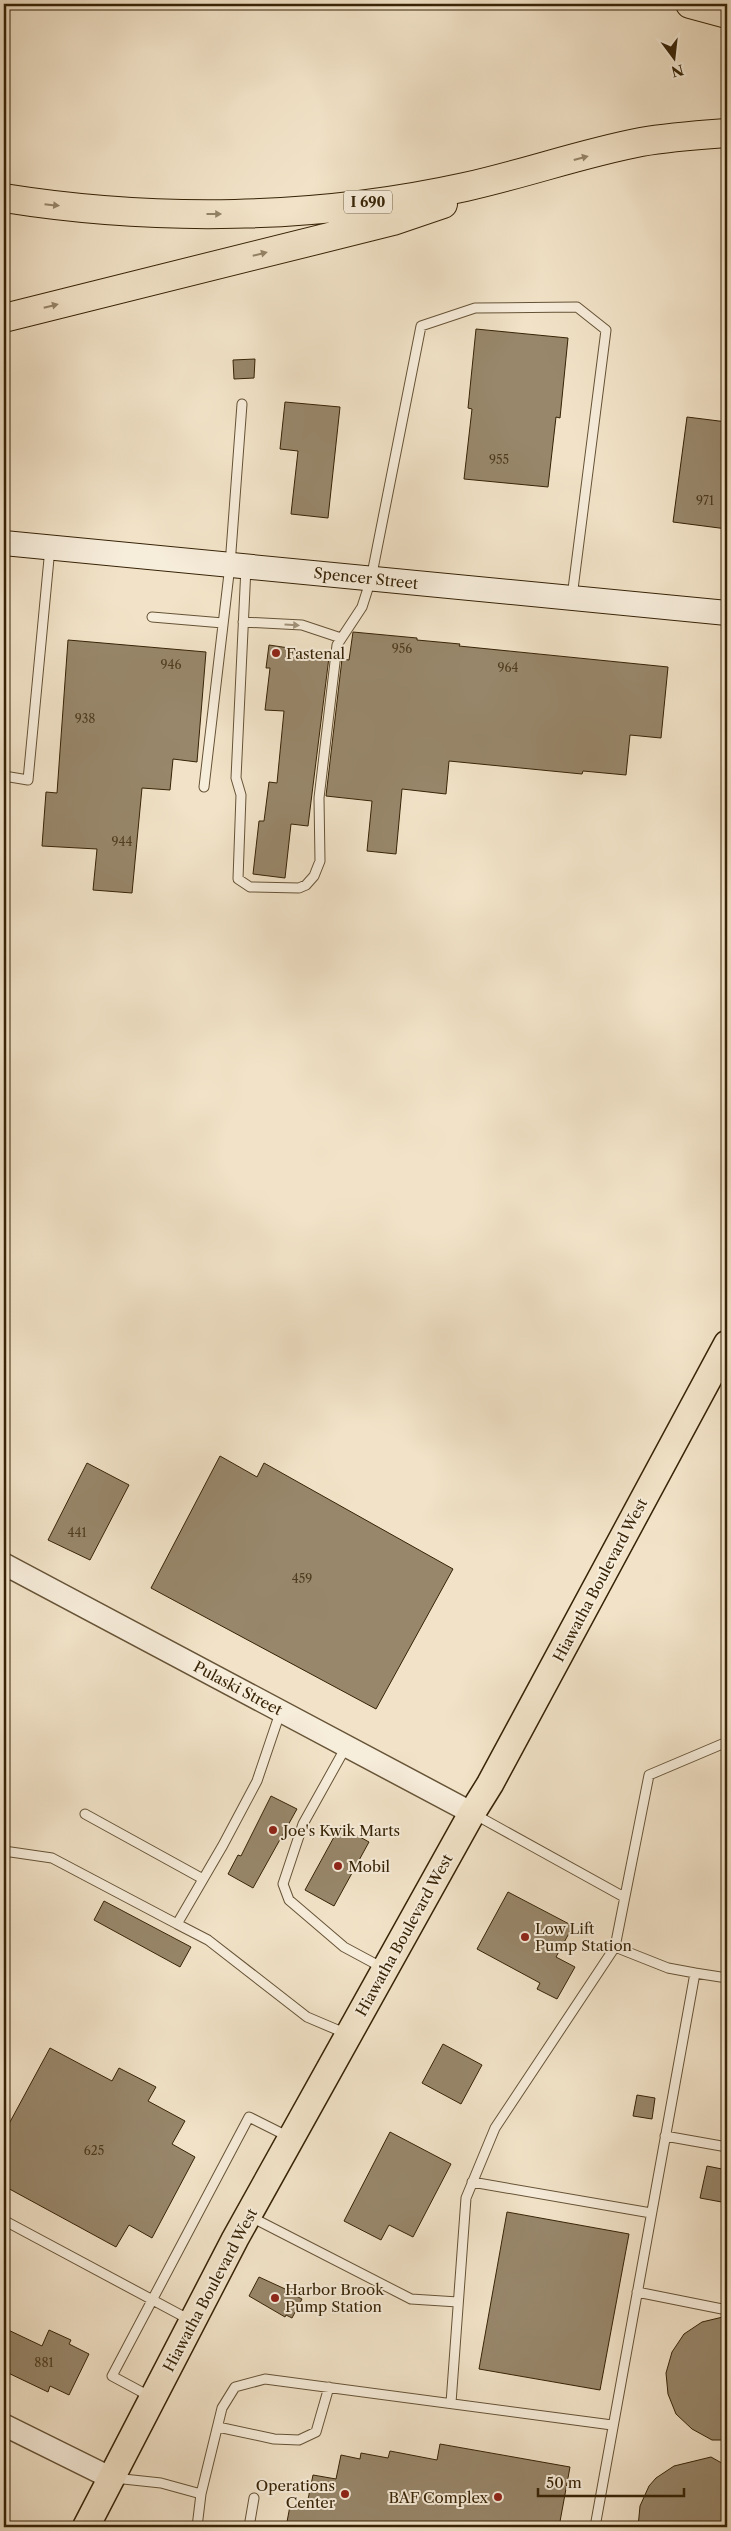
<svg xmlns="http://www.w3.org/2000/svg" width="731" height="2531" font-family="'Libre Caslon Text',serif">
<rect width="100%" height="100%" fill="#f2e3c8"/>
<filter id="stains"><feTurbulence type="fractalNoise" baseFrequency=".004" numOctaves="4"/><feColorMatrix values="0 0 0 0 .2 0 0 0 0 .09 0 0 0 0 .02 0 0 0 .5 -.17"/></filter>
<radialGradient id="worn" r=".72"><stop offset=".6" stop-color="#630" stop-opacity="0"/><stop offset="1" stop-color="#630" stop-opacity=".3"/></radialGradient>
<!-- building -->
<path fill="#98876b" stroke="#372306" d="M476,329L568,338L560,418L556,417L548,487L464,479L472,409L468,408Z
M255,359L254,378L234,379L233,360Z
M285,402L340,407L328,518L291,514L298,451L280,449Z
M687,417L727,422V529L673,522Z
M353,632L417,638V640L460,644L459,646L668,667L661,738L630,735L626,775L583,771L582,774L449,761L446,794L402,789L396,854L367,851L372,801L326,796L342,659L349,660Z
M68,640L206,652L197,762L173,759L170,790L142,788L132,893L93,890L97,849L42,846L46,792L57,793Z
M269,645L289,648V653L329,657L308,826L291,824L285,878L253,874L259,821H264L269,782L277,783L284,711L265,710L270,668H266Z
M220,1456L257,1477L264,1463L453,1569L376,1709L151,1588Z
M87,1463L129,1485L90,1560L48,1540Z
M271,1796L297,1809L253,1888L228,1874L238,1855L241,1856Z
M340,1826L369,1842L334,1906L305,1890Z
M508,1892L573,1926L556,1957L575,1967L557,1999L537,1989L540,1983L477,1949Z
M104,1901L191,1947L180,1967L94,1920Z
M443,2044L482,2065L461,2104L422,2083Z
M50,2048L112,2081L119,2068L156,2087L148,2101L185,2121L172,2144L195,2157L152,2238L129,2225L116,2247L4,2186V2133Z
M637,2095L655,2098L652,2119L633,2116Z
M390,2132L451,2164L413,2237L389,2225L381,2240L344,2221Z
M707,2166L727,2170V2203L700,2198Z
M507,2212L629,2234L600,2390L479,2369Z
M259,2277L296,2294V2296L302,2299L292,2318L286,2315L285,2317L249,2296Z
M727,2316V2440H712L692,2429L676,2414L668,2394L666,2373L672,2352L684,2334L702,2322Z
M4,2328L42,2346L49,2330L71,2340L69,2344L89,2354L69,2395L50,2386L48,2392L4,2371Z
M440,2444L570,2467L559,2527H286L290,2506L306,2509L313,2475L336,2479L341,2455L360,2459L361,2453L388,2458L390,2451L437,2460Z
M711,2457L727,2466V2527H638L640,2506L649,2486L656,2478L674,2466Z"/>
<g fill="none" stroke-linecap="round" stroke-linejoin="round">
<!-- service casing -->
<g stroke="#665336" stroke-width="11">
<path id="service" d="M246,567L236,778L241,795L238,879L250,887L299,888L306,885L314,876L320,861L319,798L337,645L362,607L371,579L421,326L475,308L577,307L606,330L572,597
M152,617L223,623
M243,622L302,625L341,638
M4,776L28,780L50,548
M204,787L230,565L242,404
M281,1710L257,1781L223,1845L177,1924L208,1940L307,2017L347,2034
M347,1745L303,1824L283,1884L289,1900L344,1947L383,1968
M85,1814L203,1879
M474,1814L624,1897
M4,1851L52,1858L177,1924
M695,1973L727,1978
M665,2136L727,2147
M472,2182L651,2213
M251,2217L411,2299L458,2302
M7,2222L190,2320
M637,2292L727,2310
M151,2397L112,2376L249,2117L289,2137
M451,2403L466,2198L495,2128L615,1947
M218,2427L274,2439L299,2440L316,2432L329,2387
M114,2478L161,2483L201,2494L197,2527
M201,2494L222,2408L235,2387L265,2379L612,2425
M249,2527L254,2498
M595,2527L695,1973L668,1968L615,1947L649,1775L727,1742"/>
</g>
<!-- tertiary casing -->
<g stroke="#665336" stroke-width="24">
<path id="tertiary" d="M4,1564L472,1813
M4,2425L111,2478"/>
</g>
<!-- secondary casing -->
<g stroke="#372306" stroke-width="26">
<path id="secondary" d="M4,543L727,613"/>
</g>
<!-- primary casing -->
<g stroke="#372306" stroke-width="29">
<path id="primary" d="M86,2527L235,2239L472,1813L490,1784L727,1344"/>
</g>
<!-- motorway casing -->
<g stroke="#372306" stroke-width="30">
<path id="motorway" d="M690,4L727,14
M4,198C155,222 315,220 465,187C524,174 583,153 641,142C669,137 699,135 727,133
M4,318L393,221L443,204"/>
</g>
<!-- service -->
<use href="#service" stroke="#f7eddb" stroke-width="9"/>
<!-- tertiary -->
<use href="#tertiary" stroke="#f7eddb" stroke-width="21"/>
<!-- secondary -->
<use href="#secondary" stroke="#f7eddb" stroke-width="24"/>
<!-- primary -->
<use href="#primary" stroke="#f2e3c8" stroke-width="26"/>
<!-- motorway -->
<use href="#motorway" stroke="#f2e3c8" stroke-width="28"/>
</g>
<!-- one-way arrows -->
<defs><path id="oneway-solid" d="M-6-.8H1V-3.2L6.5 0L1 3.2V.8H-6Z" transform="scale(1.25)"/></defs>
<g fill="#948367">
<use href="#oneway-solid" transform="translate(581 158) rotate(-15)"/>
<use href="#oneway-solid" transform="translate(52 205) rotate(6)"/>
<use href="#oneway-solid" transform="translate(214 214)"/>
<use href="#oneway-solid" transform="translate(260 254) rotate(-14)"/>
<use href="#oneway-solid" transform="translate(51 306) rotate(-14)"/>
</g>
<use fill="#a1927b" href="#oneway-solid" transform="translate(292 625) rotate(3)"/>
<!-- markers -->
<g fill="#8f2418" stroke="#f7eddb" stroke-width="2">
<circle cx="276" cy="653" r="5"/>
<circle cx="273" cy="1830" r="5"/>
<circle cx="338" cy="1866" r="5"/>
<circle cx="525" cy="1937" r="5"/>
<circle cx="275" cy="2298" r="5"/>
<circle cx="345" cy="2494" r="5"/>
<circle cx="498" cy="2497" r="5"/>
</g>
<g text-anchor="middle" dominant-baseline="central" stroke-width="4" stroke-linejoin="round" paint-order="stroke">
<!-- number labels -->
<g font-size="12" fill="#4f3c1f">
<text x="499" y="459">955</text>
<text x="705" y="500">971</text>
<text x="402" y="648">956</text>
<text x="171" y="664">946</text>
<text x="508" y="667">964</text>
<text x="85" y="718">938</text>
<text x="122" y="841">944</text>
<text x="77" y="1532">441</text>
<text x="302" y="1578">459</text>
<text x="94" y="2150">625</text>
<text x="44" y="2362">881</text>
</g>
<!-- shield labels -->
<rect fill="#f7eddb" stroke="#716046" stroke-width="1" x="344" y="190.5" width="48" height="23" rx="4"/>
<g font-size="14" font-weight="bold" fill="#372306">
<text x="368" y="202">I 690</text>
</g>
<!-- street labels -->
<g font-size="15" fill="#372306" stroke="#f7eddb">
<text transform="translate(366 578) rotate(6)">Spencer Street</text>
<text transform="translate(600 1580) rotate(-62)">Hiawatha Boulevard West</text>
<text transform="translate(238 1688) rotate(28)">Pulaski Street</text>
<text transform="translate(404 1935) rotate(-61)">Hiawatha Boulevard West</text>
<text transform="translate(210 2290) rotate(-62)">Hiawatha Boulevard West</text>
</g>
<!-- poi labels -->
<g font-size="15" fill="#372306" stroke="#f7eddb" text-anchor="start">
<text x="286" y="653">Fastenal</text>
<text x="283" y="1830">Joe's Kwik Marts</text>
<text x="348" y="1866">Mobil</text>
<text x="535" y="1928">Low Lift<tspan x="535" dy="17">Pump Station</tspan></text>
<text x="285" y="2289">Harbor Brook<tspan x="285" dy="17">Pump Station</tspan></text>
<text x="335" y="2485" text-anchor="end">Operations<tspan x="335" dy="17">Center</tspan></text>
<text x="488" y="2497" text-anchor="end">BAF Complex</text>
</g>
</g>
<!-- margin -->
<rect width="731" height="2531" fill="none" stroke="#f2e3c8" stroke-width="20"/>
<rect x="5" y="5" width="721" height="2521" fill="none" stroke="#372306" stroke-width="2.5"/>
<rect x="10" y="10" width="711" height="2511" fill="none" stroke="#372306"/>
<!-- north arrow -->
<g transform="translate(674 58) rotate(165)" stroke="#f7eddb" stroke-width="4" paint-order="stroke">
<path d="M0-4L9 19L0 12L-9 19Z" fill="#372306"/>
<text y="-8" font-size="14" font-weight="bold" text-anchor="middle" fill="#372306">N</text>
</g>
<!-- scale -->
<path d="M538 2488v8h146v-8" fill="none" stroke="#372306" stroke-width="2.5"/>
<text x="546" y="2488" font-size="15" fill="#372306" stroke="#f7eddb" stroke-width="4" paint-order="stroke">50 m</text>
<rect width="100%" height="100%" filter="url(#stains)"/>
<rect width="100%" height="100%" fill="url(#worn)"/>
</svg>
